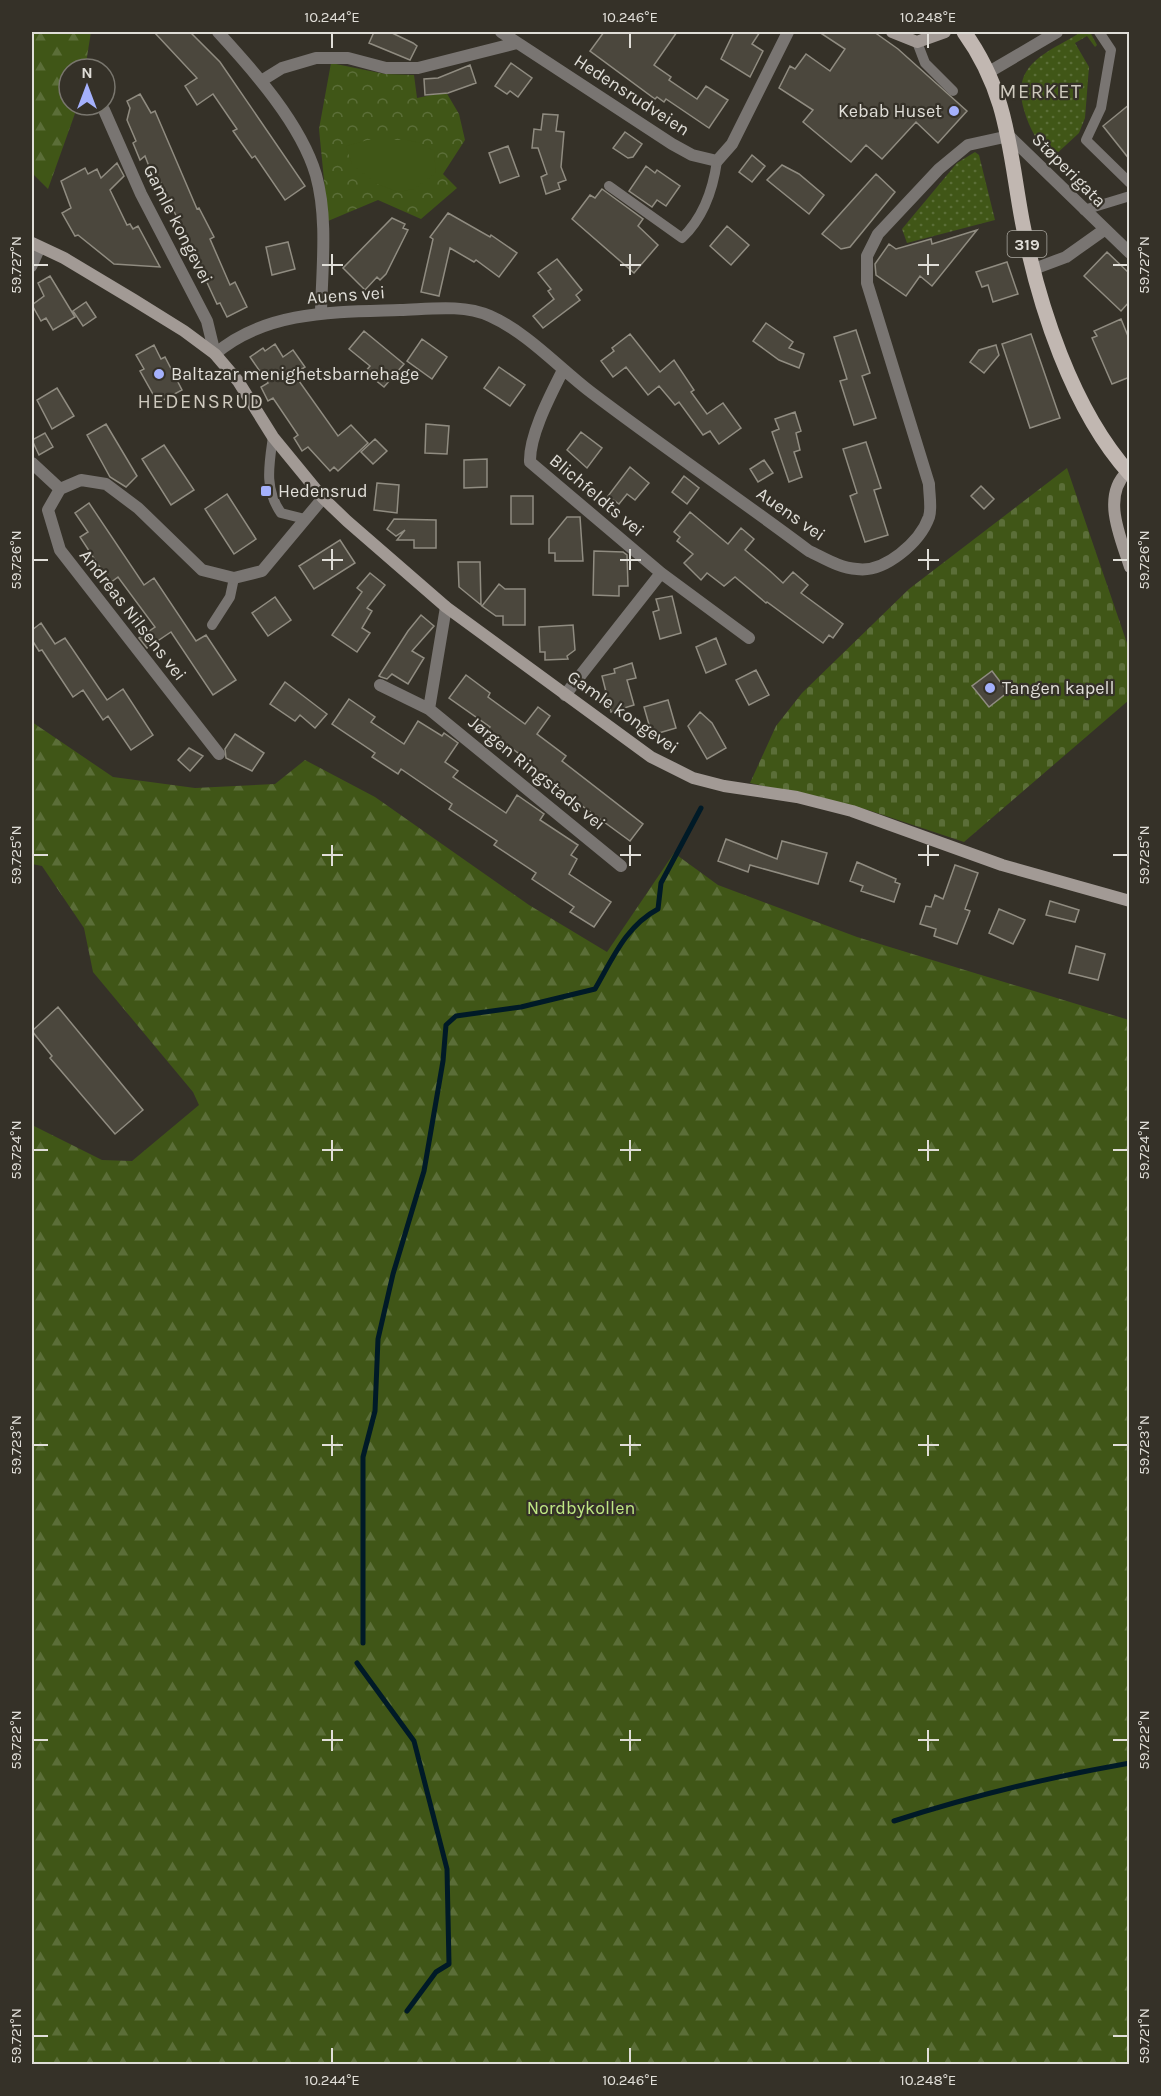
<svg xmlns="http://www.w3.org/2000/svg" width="1161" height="2096" font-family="Karla,sans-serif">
<defs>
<pattern id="grass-dots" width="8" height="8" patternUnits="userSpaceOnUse" patternTransform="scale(1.5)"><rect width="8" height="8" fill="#405617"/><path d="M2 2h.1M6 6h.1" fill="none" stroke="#5b6e38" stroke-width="1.8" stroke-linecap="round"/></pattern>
<pattern id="forest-firs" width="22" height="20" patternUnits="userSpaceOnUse" patternTransform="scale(1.5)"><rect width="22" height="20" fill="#405617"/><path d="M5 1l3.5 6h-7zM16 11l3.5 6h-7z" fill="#5b6e38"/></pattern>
<pattern id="cemetery-stones" width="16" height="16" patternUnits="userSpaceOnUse" patternTransform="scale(1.5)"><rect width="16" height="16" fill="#405617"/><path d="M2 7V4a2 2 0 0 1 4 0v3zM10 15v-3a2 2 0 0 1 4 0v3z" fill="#5b6e38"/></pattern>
<pattern id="park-crowns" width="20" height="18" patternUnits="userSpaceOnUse" patternTransform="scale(1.5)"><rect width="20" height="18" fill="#405617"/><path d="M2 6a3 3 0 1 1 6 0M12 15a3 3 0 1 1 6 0" fill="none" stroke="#5b6e38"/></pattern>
</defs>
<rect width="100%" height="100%" fill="#353128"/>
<!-- grass -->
<path fill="url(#grass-dots)" d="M1081,32H1090L1097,45L1095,47L1087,36L1075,43L1089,67L1085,118L1079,133L1053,157C1037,142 1030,130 1024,110C1010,63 1048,53 1081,32Z
M975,152L979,155L995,220L907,243L902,229L957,163Z"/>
<!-- forest -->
<path fill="url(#forest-firs)" d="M32,32H91L85,69H69V105H78L48,189L32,173Z
M32,722L113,777L195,788L275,784L305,760L375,797L529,905L607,952L674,853L718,885L857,937L1129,1020V2064H32V1125L102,1160L132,1161L199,1105L193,1092L93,972L84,928L42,866L32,864Z"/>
<!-- cemetery -->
<path fill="url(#cemetery-stones)" d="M1067,468L1129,649V700L964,842L868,810L750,783L776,726L802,693L909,589Z"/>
<!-- park -->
<path fill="url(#park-crowns)" d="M331,63L385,74L414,75L417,98L446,92L459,114L465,140L443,174L457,188L421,219L378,200L328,221L319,129Z"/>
<!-- pitch -->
<path fill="#405617" d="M368,140H407L420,143L434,151L436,173L414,189L398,192L375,183L352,164L346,146Z"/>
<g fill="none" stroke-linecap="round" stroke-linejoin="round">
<!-- stream -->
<path stroke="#001a27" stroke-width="5" d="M363,1643V1457L375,1411L378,1339L393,1274L424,1171L443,1061L446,1025L456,1016L521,1007L595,989C613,958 626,926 658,909L661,883L701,808
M357,1663L414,1741L447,1869L449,1964L436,1972L407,2011
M894,1821C972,1796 1049,1777 1130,1763"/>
</g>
<!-- building -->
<path fill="#4b473d" stroke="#908c81" stroke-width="1.5" d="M154,32H190L220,62L305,186L285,200L255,156L252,158L233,131L237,129L213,94L197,105L185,86L197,78Z
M374,32H390L413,43L417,46L410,60L369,43Z
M604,32H677L654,65L671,77L669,80L697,99L706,86L728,100L709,128L666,99L664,102L657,97L655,99L590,51Z
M734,32H760L752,44L763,51L750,77L721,59Z
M819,32H874L898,49L967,111L938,143L916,122L882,159L866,145L851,162L803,122L813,110L779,88L790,66L795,69L806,54L830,71L845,49Z
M511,63L532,78L518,97L510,91L507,94L495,86Z
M470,65L476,83L448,93L425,95L424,79L438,78Z
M140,94L151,113L155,111L197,209L199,208L214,237L210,239L230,285L235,282L247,307L227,317L220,303L217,304L160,181L155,182L145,156L140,160L133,143L136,141L127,120L130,108L127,101Z
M1130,104V160L1103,126Z
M543,114L558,115L556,131L564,132L561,167L566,180L558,183L560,189L546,194L541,177L547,174L538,148H532L534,129L541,130Z
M625,132L642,144L633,157L628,158L613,148Z
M508,146L519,176L500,183L489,153Z
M752,155L765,166L752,182L739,172Z
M117,163L124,176L110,190L127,225L130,224L133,229L138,226L160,267L114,264L78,235L75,236L62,213L71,208L61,181L85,168L88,174L97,169L101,178Z
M782,165L799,174L824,195L809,214L767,180Z
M646,166L655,173L657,170L680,186L666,206L657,200L652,207L629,191Z
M876,174L895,192L850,247L841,249L822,234Z
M602,189L643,219L638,226L658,245L634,273L572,219L590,195L595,198Z
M448,213L490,237L491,235L517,253L499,277L476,260L474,262L450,248L439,296L421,292L433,239L430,237Z
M392,218L405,224L403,228L408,230L386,274L380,280L377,277L365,290L343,268Z
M727,226L749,245L731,265L710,246Z
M977,230L932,286L920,276L906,296L876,275L875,264L889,244L896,249L931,239L932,244Z
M288,242L295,269L272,275L266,247Z
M1107,252L1130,274V301L1121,311L1084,276Z
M557,259L582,290L576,295L580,300L543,328L533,316L554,299L548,291L551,289L538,273Z
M1007,262L1018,294L993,302L988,285L982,287L976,272Z
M50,276L75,317L53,330L46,318L41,321L32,305L44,296L38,283Z
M86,302L96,317L83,326L73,311Z
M1121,319L1130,341V377L1112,384L1092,338L1097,336L1094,331Z
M766,323L793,342L789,348L804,354L799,368L779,360L753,341Z
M856,330L870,373L862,376L876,418L854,425L840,381L847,379L834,337Z
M364,331L404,364L384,387L365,372L370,366L349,349Z
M630,334L660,372L674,360L694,390L691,392L707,414L723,403L741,428L719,444L710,431L703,435L679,402L675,405L659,386L648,395L626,367L613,377L601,361L614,351L612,348Z
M1031,334L1060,418L1030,428L1002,344Z
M422,339L447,357L432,379L407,361Z
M275,344L283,357L293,350L305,367L294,374L338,436L351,425L368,443L338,471L334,467L330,471L308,447L302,451L294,438L298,435L273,398L268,401L261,387L268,383L250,357L263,348L265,351Z
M154,345L161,359L165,357L182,390L158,403L140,371L144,369L136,355Z
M996,345L999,355L984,373L970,362L979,350Z
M499,367L525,385L510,406L484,388Z
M57,388L74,416L52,429L37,400Z
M795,412L801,431L796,433L800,450L794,452L802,477L789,482L772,432L779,429L775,419Z
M106,424L137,476L126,487L110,477L87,435Z
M426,424L449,426L447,454L425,453Z
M581,432L602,448L587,468L567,450Z
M45,433L53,447L39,455L32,440Z
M375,439L387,451L373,464L361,452Z
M866,442L881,488L874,490L888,535L865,542L850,496L857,493L843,449Z
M164,445L194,490L171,505L142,459Z
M487,459V487L464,488V460Z
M764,460L773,473L758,482L750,469Z
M630,467L649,483L635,500L627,494L619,504L608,496Z
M684,476L699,488L687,504L672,492Z
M377,483L399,485L397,513L374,510Z
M981,486L994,499L984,509L971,496Z
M227,494L256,539L234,554L205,509Z
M511,496H533V524H511Z
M89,503L144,585L154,578L196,641L206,635L236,680L213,695L171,632L147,648L139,638L155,627L118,577L110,583L80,537L88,532L75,513Z
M690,512L728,544L741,528L754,539L745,550L770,571L783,583L793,572L808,585L801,593L843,624L833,638L829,635L823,643L767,602L766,603L735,577L724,586L707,573L701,580L684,563L693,554L677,541L680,537L674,532Z
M567,517H580L583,561H555V553H549V539Z
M394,519L436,520V548H414V540H397L405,530L396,536L387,529Z
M340,540L355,563L314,589L299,566Z
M594,551L623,552L627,555L628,586H619V596L593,595Z
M458,562H480L481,605L459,587Z
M370,573L385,585L367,608L372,611L362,628L370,633L357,652L332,635L362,592L357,588Z
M499,584L505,589H525V625H503V616H496L482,606Z
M672,596L681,633L660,639L653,612L659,610L656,599Z
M275,597L291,620L268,636L252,613Z
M421,615L434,626L412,651L424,658L408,684L392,674L387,679L381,677L379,676L408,631Z
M41,623L55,644L65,638L107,700L123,689L153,735L131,750L108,716L103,720L83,690L73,697L42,650L39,651L32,640V630Z
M573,625L575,650L567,656L568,659L545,660V652H540L539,627Z
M716,638L726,664L706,673L696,647Z
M632,663L636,678L627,680L634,705L611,712L602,676L615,673L614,669Z
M756,670L769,695L749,705L736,680Z
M992,671L1008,692L989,707L972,686Z
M466,675L490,693L488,697L525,724L538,707L550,716L537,734L566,756L562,761L643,824L630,841L525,764L528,760L487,731L490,727L449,698Z
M285,682L327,714L315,728L300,715L295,721L270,704Z
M349,699L375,717L371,722L404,744L418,721L442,736L444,733L458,743L445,762L458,771L453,777L506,813L517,795L544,814L540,820L578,845L571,855L577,859L569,874L611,902L594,927L570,912L574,907L532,879L536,873L494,845L497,841L449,809L452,804L401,769L398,774L372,757L375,753L332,724Z
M668,700L676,728L652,735L644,707Z
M700,712L712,723L726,748L707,759L688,726Z
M235,734L264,753L252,771L226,758L225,749Z
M189,748L203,756L190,771L178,760Z
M726,839L777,859L782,841L827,853L818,884L750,865L748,872L718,861Z
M857,862L896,879L895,882L900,884L894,902L861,891L863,886L850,881Z
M955,865L978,873L965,909L970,911L957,944L934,936L936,929L920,924L926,906L931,907L935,895L943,899Z
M1050,901L1079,910L1075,922L1046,915Z
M999,909L1025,920L1013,944L989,933Z
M1076,946L1105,954L1098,980L1069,973Z
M58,1007L143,1110L115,1134L50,1058L52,1056L32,1031Z"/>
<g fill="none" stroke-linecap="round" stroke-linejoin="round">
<!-- lane -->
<path stroke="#797572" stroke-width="10" d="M1099,32L1111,50L1101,108L1086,140L1130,183
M917,42L925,63L953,91
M609,186L682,238C704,217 713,190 717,161
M1084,210L1130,196
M32,267L41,247
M273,437C269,465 264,489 281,513L305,519
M212,625L230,597L234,578"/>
<!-- street -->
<path stroke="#797572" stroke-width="12" d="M218,32C253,70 301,124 316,175C328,218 322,268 321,312
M501,32L672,144L692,155L717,161L732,144L788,32
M989,72L1057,32
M261,81L282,68L316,58H348L386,68H418L517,43
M104,110L141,194L207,321L215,354C266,310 337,312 400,310C430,309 463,304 490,316C528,333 559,368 592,393C663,447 737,497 809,551C824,558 839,568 857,569C885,573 920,542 929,517C932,508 929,494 929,484L867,283V256L878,234L939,169L968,145L1009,136L1130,253
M1034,269L1066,257L1104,230
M563,370C551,394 529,435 530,462L661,573L749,638
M32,463L60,489
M446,607L429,709L621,866
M380,685L429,709
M565,695L661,573
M219,754L60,550L48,510L60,489L81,480L106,484L138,508L202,570L234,578L262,571L323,498"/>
<!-- secondary -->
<path stroke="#a29a95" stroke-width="12" d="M892,32L917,42L945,32
M32,243L64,258L134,300L184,331L215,354L238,381L273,437L323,498L347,521L446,607L651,757L693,778L724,786L797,797L852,811L1002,865L1130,901
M1127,472C1101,497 1121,538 1130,567"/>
<!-- primary -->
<path stroke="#c1b7b1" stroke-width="15" d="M964,32C1008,93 1009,149 1022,220C1038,304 1072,410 1130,474"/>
</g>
<!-- ticks -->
<path fill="none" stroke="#e0ded8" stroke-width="2" d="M332,33V48M630,33V48M928,33V48M332,254V275M630,254V275M928,254V275M33,265H48M322,265H343M620,265H641M918,265H939M1113,265H1128M332,549V570M630,549V570M928,549V570M33,560H48M322,560H343M620,560H641M918,560H939M1113,560H1128M332,845V866M630,845V866M928,845V866M33,855H48M322,855H343M620,855H641M918,855H939M1113,855H1128M332,1140V1161M630,1140V1161M928,1140V1161M33,1150H48M322,1150H343M620,1150H641M918,1150H939M1113,1150H1128M332,1435V1456M630,1435V1456M928,1435V1456M33,1445H48M322,1445H343M620,1445H641M918,1445H939M1113,1445H1128M332,1730V1751M630,1730V1751M928,1730V1751M33,1740H48M322,1740H343M620,1740H641M918,1740H939M1113,1740H1128M33,2036H48M1113,2036H1128M332,2048V2063M630,2048V2063M928,2048V2063"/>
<!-- markers -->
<g fill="#a5b1fc" stroke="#353128" stroke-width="2">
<circle cx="954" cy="111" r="6"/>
<circle cx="159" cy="374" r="6"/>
<rect x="260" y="485" width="12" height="12" rx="3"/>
<circle cx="990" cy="688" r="6"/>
</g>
<g text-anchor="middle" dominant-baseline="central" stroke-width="4.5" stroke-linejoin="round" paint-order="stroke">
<!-- shield labels -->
<rect fill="#353128" stroke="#adaaa3" stroke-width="1.5" x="1007.5" y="231" width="39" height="26" rx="4.5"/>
<g font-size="16" font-weight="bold" fill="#e0ded8">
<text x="1027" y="244">319</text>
</g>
<!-- street labels -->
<g font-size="18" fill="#e0ded8" stroke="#353128">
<text transform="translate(632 95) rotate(33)">Hedensrudveien</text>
<text transform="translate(1069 170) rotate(45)">Støperigata</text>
<text transform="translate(178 224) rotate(63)">Gamle kongevei</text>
<text transform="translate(346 295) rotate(-4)">Auens vei</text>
<text transform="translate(597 495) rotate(40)">Blichfeldts vei</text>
<text transform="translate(791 514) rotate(35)">Auens vei</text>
<text transform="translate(133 615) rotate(52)">Andreas Nilsens vei</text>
<text transform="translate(623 712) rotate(35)">Gamle kongevei</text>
<text transform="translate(537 773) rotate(39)">Jørgen Ringstads vei</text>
</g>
<!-- poi labels -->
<g font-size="18" fill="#e0ded8" stroke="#353128" text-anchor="start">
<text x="942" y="111" text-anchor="end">Kebab Huset</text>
<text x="171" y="374">Baltazar menighetsbarnehage</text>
<text x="278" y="491">Hedensrud</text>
<text x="1002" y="688">Tangen kapell</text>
</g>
<!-- park labels -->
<g font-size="18" fill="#bfe884" stroke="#353128">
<text x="581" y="1508">Nordbykollen</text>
</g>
<!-- neighbourhood labels -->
<g font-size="20" letter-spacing="1.5" fill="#cec9be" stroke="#353128">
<text x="1041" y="91">MERKET</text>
<text x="201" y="401">HEDENSRUD</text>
</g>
</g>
<!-- border -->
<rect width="1161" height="2096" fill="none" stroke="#353128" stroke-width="66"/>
<!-- north arrow -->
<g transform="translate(87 87)"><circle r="28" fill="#353128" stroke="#79766e" stroke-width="1.5"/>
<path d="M0-4.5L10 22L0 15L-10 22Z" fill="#a5b1fc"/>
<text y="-9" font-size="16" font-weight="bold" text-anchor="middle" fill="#e0ded8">N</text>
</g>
<rect x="33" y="33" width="1095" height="2030" fill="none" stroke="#e0ded8" stroke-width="2"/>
<g font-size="15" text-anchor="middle" fill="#e0ded8">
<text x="332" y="22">10.244°E</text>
<text x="630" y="22">10.246°E</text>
<text x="928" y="22">10.248°E</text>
<text transform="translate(16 265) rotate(-90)" y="5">59.727°N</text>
<text transform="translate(1144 265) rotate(-90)" y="5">59.727°N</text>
<text transform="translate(16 560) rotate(-90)" y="5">59.726°N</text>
<text transform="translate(1144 560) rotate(-90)" y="5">59.726°N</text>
<text transform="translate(16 855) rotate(-90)" y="5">59.725°N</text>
<text transform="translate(1144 855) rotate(-90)" y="5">59.725°N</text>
<text transform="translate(16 1150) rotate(-90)" y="5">59.724°N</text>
<text transform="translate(1144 1150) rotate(-90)" y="5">59.724°N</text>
<text transform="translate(16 1445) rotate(-90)" y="5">59.723°N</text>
<text transform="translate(1144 1445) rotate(-90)" y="5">59.723°N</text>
<text transform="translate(16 1740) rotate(-90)" y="5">59.722°N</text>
<text transform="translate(1144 1740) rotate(-90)" y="5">59.722°N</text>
<text transform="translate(16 2036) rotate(-90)" y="5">59.721°N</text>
<text transform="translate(1144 2036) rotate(-90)" y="5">59.721°N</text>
<text x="332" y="2085">10.244°E</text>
<text x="630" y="2085">10.246°E</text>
<text x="928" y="2085">10.248°E</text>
</g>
</svg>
